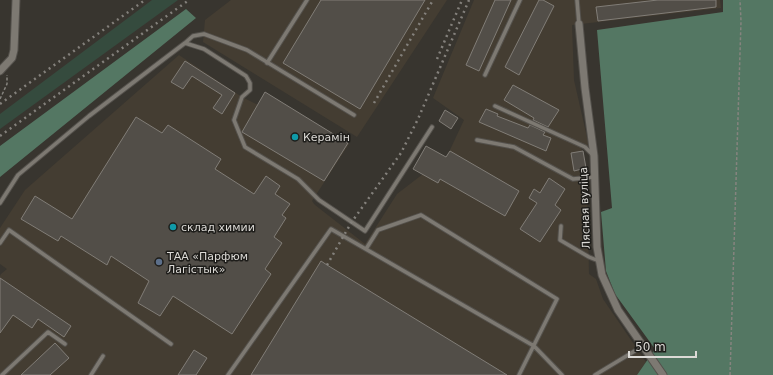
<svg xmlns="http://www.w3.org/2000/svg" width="773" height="375" font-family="'DejaVu Sans',sans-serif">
<rect width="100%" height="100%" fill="#38352f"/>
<!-- built -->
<path fill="#443d32" d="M231,0H447L357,137L203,42L205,20Z
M474,0H720L721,8L572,25L574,80L589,146L581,148L586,168L582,170L590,223L588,226L589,274L596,279L603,299L646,362L637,375H0V276L1,274L7,269L0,264V228L25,190L179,55L242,97L258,105L265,92L349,144L312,201L315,205L365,244L397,194L423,174L438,182L440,179L442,163L449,152L464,120L433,98Z"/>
<!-- green -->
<path fill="#354b3e" d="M152,0H178L0,129V114Z"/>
<!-- forest -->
<path fill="#547763" d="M723,0H773V375H637L655,349L615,294L606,271L601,212L612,208L597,30L723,12Z
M186,9L196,18L0,177V146Z"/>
<!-- building -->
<path fill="#524e48" stroke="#817d77" d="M321,0H425L360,109L283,63Z
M495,0H511L479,71L466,65Z
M539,0H543L554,6L519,75L505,67Z
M658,0H716V7L598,21L596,7Z
M185,61L235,93L222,114L213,108L222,95L192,76L183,89L171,82Z
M513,85L559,110L548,127L533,120L534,118L504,100Z
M265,92L348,143L324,181L242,132Z
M486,109L498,114L497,116L528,128L530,125L545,132L543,135L551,138L546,151L479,122Z
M445,110L458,118L451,129L439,121Z
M136,117L162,133L168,125L221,159L215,169L254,194L266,176L280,186L275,194L290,204L282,215L286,218L274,237L282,243L265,269L271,274L232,334L173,296L160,316L138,303L149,281L111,256L107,265L61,236L58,241L21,219L35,196L72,219Z
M426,146L446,157L450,151L519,191L505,216L440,179L438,183L413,169Z
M583,151L586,168L574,171L571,153Z
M549,178L565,189L555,205L561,210L540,242L520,229L537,203L529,198L534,189L540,193Z
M321,261L327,265L507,375H251Z
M0,278L71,326L64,337L38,319L32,328L13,315L0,333Z
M55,343L69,358L50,375H21Z
M194,350L207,358L196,375H178Z"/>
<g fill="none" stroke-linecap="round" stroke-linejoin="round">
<!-- service casing -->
<g stroke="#54514c" stroke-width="5.5">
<path id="service" d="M577,0L579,24
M185,43L204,49L246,76L250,83V90L242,97L234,120L245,147L298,179L319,200L365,231L432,127
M267,63L307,0
M485,75L520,0
M495,106L585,147L593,155
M477,140L514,147L573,179L594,177
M0,203L18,175L89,116L185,43L193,36L204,34L247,50L354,115
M561,226L560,240L589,257L599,261
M0,243L9,230L171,344
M366,249L378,230L421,215L557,299L519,375
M2,375L48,332L65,344
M91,375L103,356
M228,375L331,229L534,346L562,375
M595,375L643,346"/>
</g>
<!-- minor casing -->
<g stroke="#54514c" stroke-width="9">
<path id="minor" d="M579,24L585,88L594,156L597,247L602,275L618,310L663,375
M0,71L12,58L14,50L16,0"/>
</g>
<!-- path -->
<path stroke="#86847f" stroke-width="1.5" stroke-dasharray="3 2" stroke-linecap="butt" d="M0,99L7,84V75
M730,375L741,21L740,0"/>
<!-- service -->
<use href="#service" stroke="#7d7972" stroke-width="3.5"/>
<!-- minor -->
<use href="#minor" stroke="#7d7972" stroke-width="7"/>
<!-- rail -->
<path stroke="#84817c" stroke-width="2.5" stroke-dasharray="2 4" stroke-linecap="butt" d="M437,59L462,0
M374,103L433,0
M0,104L145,0
M0,136L189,0
M327,265L351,223L401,153L418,119L469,0"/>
</g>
<!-- markers -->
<g fill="#0f9aa8" stroke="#1e1d1a" stroke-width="1.5">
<circle cx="295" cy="137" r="4"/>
<circle cx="173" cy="227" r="4"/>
</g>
<circle fill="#5c6f8a" stroke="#1e1d1a" stroke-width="1.5" cx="159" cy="262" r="4"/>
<g text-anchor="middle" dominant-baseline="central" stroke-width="3" stroke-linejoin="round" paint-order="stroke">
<!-- poi labels -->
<g font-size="11" fill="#dcdad6" stroke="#1e1d1a" text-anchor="start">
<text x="303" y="137">Керамін</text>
<text x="181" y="227">склад химии</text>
<text x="167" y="256">ТАА «Парфюм<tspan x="167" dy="13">Лагістык»</tspan></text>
</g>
<!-- street labels -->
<g font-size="11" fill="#dcdad6" stroke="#1e1d1a">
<text transform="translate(585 208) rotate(-92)">Лясная вуліца</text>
</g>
</g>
<!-- scale -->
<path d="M629 351v6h67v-6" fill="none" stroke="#dcdad6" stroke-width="2"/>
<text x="635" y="351" font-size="12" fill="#dcdad6" stroke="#1e1d1a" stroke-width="3" paint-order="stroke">50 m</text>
</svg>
